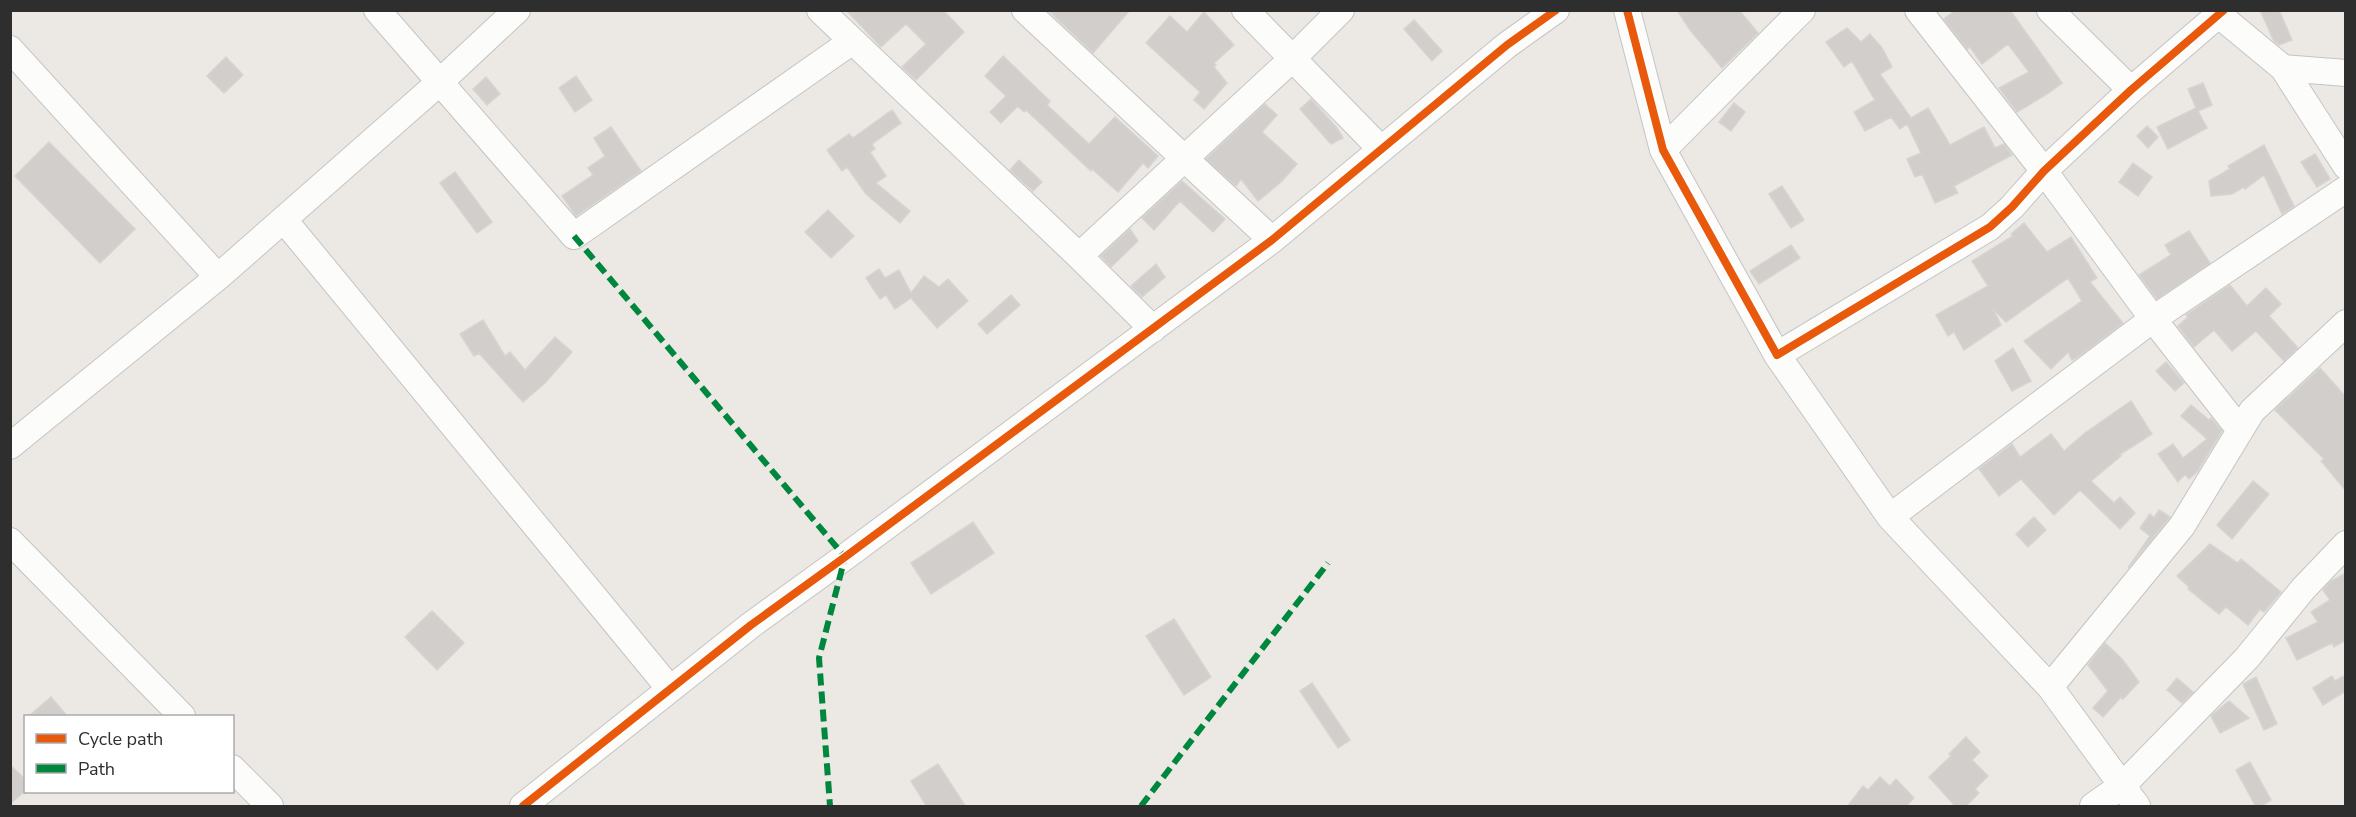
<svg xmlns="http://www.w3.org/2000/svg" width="2356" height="817" font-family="'Nunito Sans',sans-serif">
<rect width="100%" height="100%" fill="#ece8e4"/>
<!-- building -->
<path fill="#d1cecb" stroke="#d7d4d0" stroke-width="1.5" d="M846,10H943L964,32L916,80L902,67L926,44L906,24L881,47Z
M1048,10H1130L1093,53Z
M1677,10H1739L1758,33L1722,68L1690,30Z
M1956,10H2010L2062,83L2047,94L2017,112L1999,88L2029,72L2008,44L1982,64L1970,47L1967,49L1944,19Z
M2260,10H2279L2292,40L2279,45L2274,41Z
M1204,12L1234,45L1214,63L1216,65L1214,67L1227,83L1204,109L1194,100L1200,92L1146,43L1170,16L1187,32Z
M1414,20L1442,51L1432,61L1404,29Z
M1847,28L1861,42L1870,34L1882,48L1892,67L1880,74L1911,118L1928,108L1950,145L1984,127L1995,148L2004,144L2012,155L1954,186L1958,193L1935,203L1922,174L1915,177L1907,159L1921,153L1907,124L1900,129L1891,117L1865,131L1854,112L1875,100L1852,61L1844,67L1826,42Z
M1003,56L1050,101L1047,105L1089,144L1115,117L1158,156L1148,168L1143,163L1118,192L1092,169L1091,171L1026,110L1024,112L1018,106L1001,123L990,112L1006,96L985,76Z
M226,57L243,75L224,93L207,76Z
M576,76L592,100L575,112L559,88Z
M486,77L500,94L487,105L473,89Z
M2203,83L2212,105L2198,111L2207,128L2168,149L2157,127L2196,108L2188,89Z
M1311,99L1337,128L1343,138L1331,144L1300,109Z
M1734,103L1745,112L1731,131L1719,122Z
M1265,104L1277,115L1262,132L1297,164L1281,182L1258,201L1241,179L1236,186L1206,159Z
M892,110L901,123L872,144L875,149L870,152L886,176L876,183L910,211L900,223L866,194L847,167L842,171L827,150L849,134L853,138Z
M2147,126L2158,137L2148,148L2137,136Z
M611,127L641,171L576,216L562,196L593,175L588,168L605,156L594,138Z
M49,142L135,229L100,263L15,176Z
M2264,145L2294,206L2282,214L2264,175L2245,189L2244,187L2232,194L2211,196L2209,181L2230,169L2228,166Z
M2315,154L2330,179L2317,187L2301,162Z
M1019,160L1042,182L1033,191L1010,170Z
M2133,163L2152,177L2138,196L2119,182Z
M455,172L492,222L477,233L440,183Z
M1182,181L1225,219L1213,232L1180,201L1154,230L1142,218Z
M1782,186L1804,220L1791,228L1769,194Z
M828,210L854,236L831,258L805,232Z
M2024,223L2047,252L2071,237L2097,278L2090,282L2123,323L2079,356L2072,360L2068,352L2051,369L2024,341L2082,301L2068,278L2006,322L1993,309L2001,325L1964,350L1954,332L1948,336L1936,315L1988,286L1972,261L2013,236L2011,234Z
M1130,229L1138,241L1111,267L1101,256Z
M2189,231L2210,263L2157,299L2139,275L2171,255L2165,245Z
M1791,245L1800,258L1759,284L1750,271Z
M1156,264L1165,277L1142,297L1131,286Z
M879,269L885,278L899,270L911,293L924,276L939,287L948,279L968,301L937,328L911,298L895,309L886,295L880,299L866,278Z
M2230,285L2247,306L2266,288L2281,304L2269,316L2298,348L2284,361L2256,331L2232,351L2214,330L2194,347L2178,326L2188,317L2186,315Z
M1011,295L1020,305L987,334L978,324Z
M483,320L505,356L510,352L525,370L555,337L572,352L545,383L523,402L479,353L474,356L460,334Z
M2013,348L2031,381L2012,391L1995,361Z
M2166,362L2184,383L2175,391L2156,371Z
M2320,368L2346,397V491L2321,461L2324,459L2275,410Z
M2131,401L2152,434L2119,455L2121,456L2091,481L2114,503L2120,497L2135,513L2120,529L2080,490L2054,515L2021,479L1999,496L1979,469L2012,444L2020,457L2051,434L2064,451L2085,433Z
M2191,405L2209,420L2211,418L2222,431L2197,472L2189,479L2185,474L2178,482L2158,454L2173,444L2183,458L2207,439L2181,416Z
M2253,481L2269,494L2232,539L2217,525Z
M2159,510L2170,517L2128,568L2150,536L2140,528L2150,514L2154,518Z
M2034,517L2046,530L2028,547L2016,534Z
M973,522L994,553L931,594L911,563Z
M2210,544L2238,563L2241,559L2281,592L2264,612L2260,609L2248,625L2226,607L2219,614L2188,589L2189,587L2177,576Z
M2346,573V640L2334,647L2332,643L2297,660L2286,638L2318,622L2311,612L2330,600L2323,590L2331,581Z
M432,611L464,643L437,670L405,637Z
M1174,619L1211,677L1184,695L1146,636Z
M2105,643L2122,659L2139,682L2123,699L2121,697L2103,717L2093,708L2108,691L2088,665Z
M2346,675V691L2323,705L2313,688L2332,676L2335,681Z
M2256,677L2277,724L2264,730L2243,684Z
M2177,678L2193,692L2182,703L2167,690Z
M1312,683L1350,740L1338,748L1300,691Z
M51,697L68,717H28L44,703Z
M2229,701L2249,718L2220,733L2211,716Z
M1966,737L1980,752L1972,760L1988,776L1975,789L1979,793L1965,807H1956L1929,777L1951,756L1949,754Z
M2250,762L2271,800L2259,807H2256L2236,770Z
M938,764L966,807H927L911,781Z
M10,765L26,780V790L10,804Z
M1880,777L1890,786L1896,779L1914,798L1905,807H1847L1863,786L1868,790Z"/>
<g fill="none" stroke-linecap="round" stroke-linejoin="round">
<!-- minor casing -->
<g stroke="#c5c4c5" stroke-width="28">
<path id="minor" d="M377,10L574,236L851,42
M820,10L1079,256L1153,329
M1025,10L1272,240
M1245,10L1380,148
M1627,10L1663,150L1777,355L1990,227L2012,207L2044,171L2131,90L2224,10
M1918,10L2044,171L2153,319L2240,430
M2050,10L2131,90
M2219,15L2283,68L2346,166
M10,49L218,277
M2283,68L2346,73
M1663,150L1802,10
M284,220L670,689
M1079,256L1292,59L1341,10
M1777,355L1890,517L2153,319L2346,189
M10,446L218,277L441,81L517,10
M1890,517L2050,687L2137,806
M10,541L182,716
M2050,687L2182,526L2252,411L2346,323
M232,768L270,806
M523,806L751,625L845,557L1272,240L1507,45L1556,10
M2093,806L2123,785L2247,658L2303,589L2346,544"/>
</g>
<!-- minor -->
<use href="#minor" stroke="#fcfcfb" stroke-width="26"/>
<!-- quiet -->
<path stroke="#00873e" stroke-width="6" stroke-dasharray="12 6" stroke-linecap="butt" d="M574,236L845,557L819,658L830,806
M1141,806L1328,563"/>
<!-- cycleway casing -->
<g stroke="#fff" stroke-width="11">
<path id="cycleway" d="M1627,10L1663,150L1777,355L1990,227L2012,207L2044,171L2131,90L2224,10
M523,806L751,625L845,557L1272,240L1507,45L1556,10"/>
</g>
<!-- cycleway -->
<use href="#cycleway" stroke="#e8590c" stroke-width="8"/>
</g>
<!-- border -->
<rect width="2356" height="817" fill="none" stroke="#2e2e2e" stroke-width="24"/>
<!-- legend -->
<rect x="24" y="715" width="210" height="78" fill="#ffffff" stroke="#ababab" stroke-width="1.5"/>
<rect x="36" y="734" width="30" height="9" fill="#e8590c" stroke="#ababab" stroke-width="1.5"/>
<text x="78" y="745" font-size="18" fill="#2e2e2e">Cycle path</text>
<rect x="36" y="764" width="30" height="9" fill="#00873e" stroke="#ababab" stroke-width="1.5"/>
<text x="78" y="775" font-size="18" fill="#2e2e2e">Path</text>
</svg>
